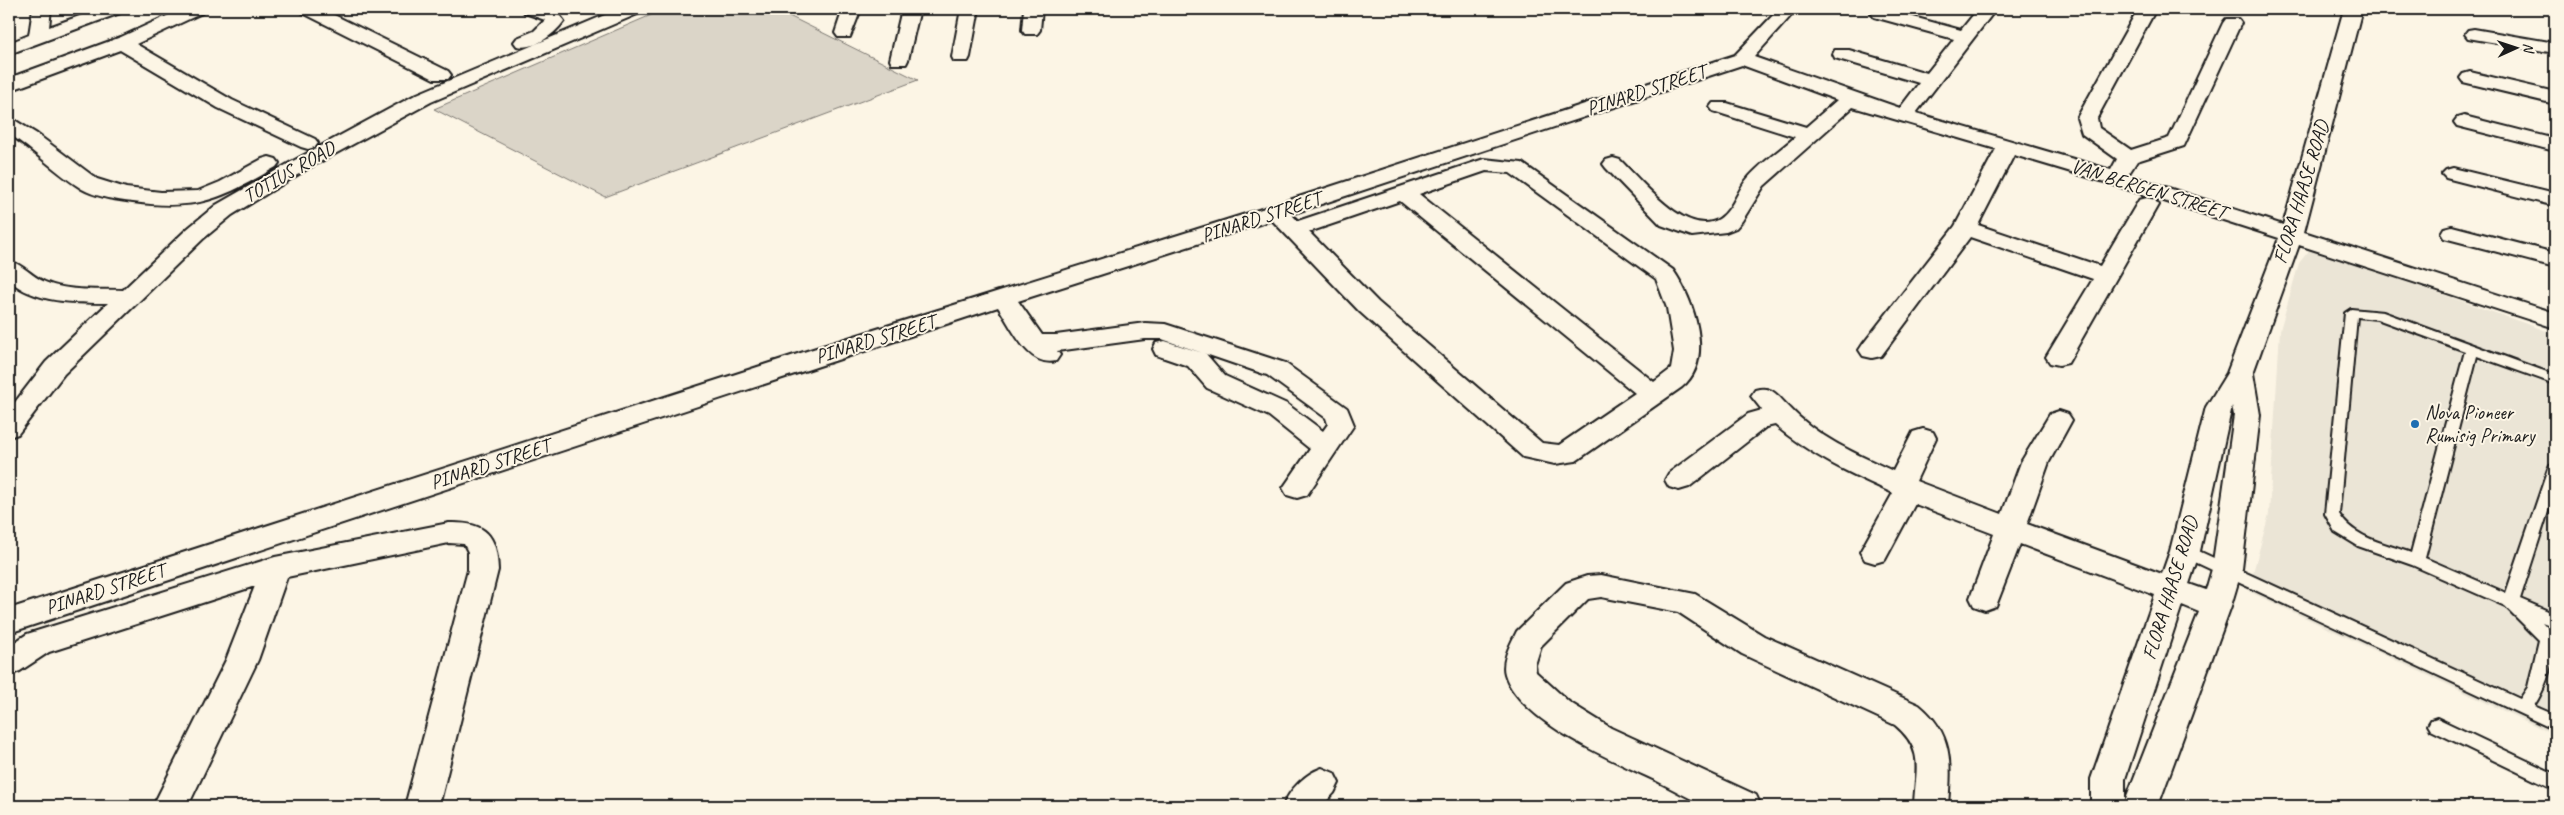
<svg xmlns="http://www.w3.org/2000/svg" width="2564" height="815" font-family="Caveat,sans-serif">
<rect width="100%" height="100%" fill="#fcf5e5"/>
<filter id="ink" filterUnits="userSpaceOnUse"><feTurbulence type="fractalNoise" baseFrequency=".02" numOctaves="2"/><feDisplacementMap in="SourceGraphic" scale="10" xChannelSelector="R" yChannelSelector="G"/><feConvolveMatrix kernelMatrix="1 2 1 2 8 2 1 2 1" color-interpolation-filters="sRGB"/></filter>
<g filter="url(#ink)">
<!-- built -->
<path fill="#ebe5d6" d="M2311,248L2555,334V735L2248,591L2269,514L2280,330L2299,263Z"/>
<!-- green -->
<path fill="#dbd5c8" stroke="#7c7872" d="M665,9H775L918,80L605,197L434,109Z"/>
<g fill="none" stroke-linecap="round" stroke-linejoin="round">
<!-- service casing -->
<g stroke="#1c1c1c" stroke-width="4">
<path id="service" d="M2351,309L2383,312L2555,375V384L2477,356L2425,558L2506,593L2548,469L2550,465L2555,464V490L2520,599L2555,614V627L2542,622L2551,631H2555C2555,656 2548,685 2534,706L2555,715V730L2180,555L2177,551L2180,547H2190L2520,699L2528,687L2539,640L2505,606L2412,565L2358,546L2335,532L2325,514L2345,313ZM2357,317L2377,319L2465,351L2411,553C2387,544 2353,538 2339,514Z
M2437,718L2555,774V790L2431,730L2428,725L2431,720Z"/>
</g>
<!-- minor casing -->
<g stroke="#1c1c1c" stroke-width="4">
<path id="minor" d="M33,9H51L49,27L99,9H123L120,13L9,54V43L29,35Z
M182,9H205L202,13L136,44L232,100L315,139L318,143L315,147L308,149L301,147L218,108L120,50L9,91V78L121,37Z
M300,9H322L448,71L451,75L448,79H434L303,13Z
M522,9C539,8 554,6 564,21C554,35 534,50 517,46L514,42L517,38L534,31L545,20L525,13Z
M619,9H643L640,13L431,102L307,169L232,215L203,239L64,374L18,434L9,437V410L46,362L108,303C76,303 34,303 9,280V261C23,264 32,277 45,282C69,292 98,289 123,290L187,229L216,205L293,161L417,94Z
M843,9H861L850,37H838L835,33Z
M902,9H920L908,60L906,64H892L890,60Z
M961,9H979L970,57L968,61H954L952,57Z
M1024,9H1042L1040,30L1037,34H1025L1022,30Z
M1779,9H1797L1754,57L1900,108L1919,83L1835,58L1833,54L1835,50H1849L1927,73L1954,39L1874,17L1871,13L1874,9H1884L1961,30L1978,9H1996L1916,113L2111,170L2117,159L2082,134L2077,118L2138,9H2156L2097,118L2099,128L2131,150L2169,138L2223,23L2226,19H2238L2241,23L2184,146L2137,161L2128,175L2283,225L2344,9H2362L2304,232L2555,313V328L2299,245L2253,373L2260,415L2242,569L2231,606L2158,806H2091V779L2155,595L2020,544L1996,606L1985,610L1974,606L1970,598L1994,534L1915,504L1885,560L1875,563L1865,560L1860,552L1893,493C1851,474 1810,455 1775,425L1766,427L1689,487L1679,490L1669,487L1665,480L1669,473L1748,414L1762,410L1751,396L1755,390C1773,385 1777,396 1789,407C1817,437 1856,454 1893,471L1913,432L1923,429L1933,432L1936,438L1916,481L2002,514L2021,462L2050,414L2059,411L2068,414L2072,420L2049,462L2027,524L2162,574L2170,551L2206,407L2227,373L2279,238L2108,183L2014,155L1978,225L2100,266L2139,200L2147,198L2155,200L2158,205L2068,363L2059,365L2050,363L2046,357L2093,279L1970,237L1881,356L1872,358L1863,356L1859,350L1863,344L1955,226L1996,149L1853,107L1764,186L1742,221L1736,228L1726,232L1692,236L1661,225L1606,168L1603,164L1606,160L1613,158L1620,160C1641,180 1687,239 1719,219C1733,210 1738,189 1748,178C1761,163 1780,150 1795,137L1713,111L1710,107L1713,103H1727L1806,127L1837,100L1742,65L1291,214L1298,221L1484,159L1522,163L1673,270C1694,300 1715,360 1682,387L1576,461L1555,464L1523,457L1360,312L1272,220L1018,301L1042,335H1056L1145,323L1165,324L1285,363L1347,408L1354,425L1307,495L1297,498L1287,495L1283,488L1310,449L1269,416L1207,388L1188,366L1156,355L1153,349L1156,343L1165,341L1206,354L1225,376L1287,404L1323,431L1328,424L1326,418L1267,375L1162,339H1145L1057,351L1060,355L1056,361C1028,368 1012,327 998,307L9,633V609L813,349L1268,207L1735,55ZM1486,171L1510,173L1656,279L1667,308L1674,351L1671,369L1654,382L1419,194ZM1400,201L1635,393L1559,445L1542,443L1378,302L1309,232ZM2232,406L2234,415L2212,569L2206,590L2189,584L2200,551ZM2182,605L2199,612L2125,801V779Z
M2474,29L2555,43V53L2468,38L2465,34L2468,30Z
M2470,72L2555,92V104L2463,82L2460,78L2463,74Z
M2464,116L2555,139V151L2457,126L2454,122L2457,118Z
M9,119L16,121L37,134L97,179L126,188L161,192L198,191L220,182L262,159L269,157L276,159L279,163L276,167C221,199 199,211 133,202C116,200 96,197 82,189C56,173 34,150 9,134Z
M2453,168L2555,193V206L2446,178L2442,174L2446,170Z
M2452,226L2555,253V267L2444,238L2441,233L2444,228Z
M449,523C485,522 497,534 498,570L439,806H405L468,570V552L464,544L449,543L287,577L258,660L188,806H153L226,660L255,586L49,652L20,671L9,675V646L27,634L275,557Z
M1601,575L1695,594L1764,636L1919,705C1954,734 1951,764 1948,806H1914C1915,771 1926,751 1895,725L1742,654L1678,612L1601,597L1588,599L1541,646L1535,665L1536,672L1569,702L1611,728L1756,795L1761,806C1746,806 1723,810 1708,806C1691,800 1673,789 1657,781C1615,761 1519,722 1505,674C1501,661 1511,643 1517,631L1566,583L1587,576Z
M1322,768L1334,773L1339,783L1334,793L1322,806H1283C1290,789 1305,774 1322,768Z"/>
</g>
<!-- service -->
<use href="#service" fill="#fcf5e5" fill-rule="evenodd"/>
<!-- minor -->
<use href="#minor" fill="#fcf5e5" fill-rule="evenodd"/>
</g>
</g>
<!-- markers -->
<circle fill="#1f6fb2" stroke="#fcf5e5" stroke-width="2" cx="2415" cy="424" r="5"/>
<g text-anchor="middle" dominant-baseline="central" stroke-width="4" stroke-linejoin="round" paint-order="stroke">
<!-- street labels -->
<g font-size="20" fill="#1c1c1c" stroke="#fcf5e5">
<text transform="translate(1646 90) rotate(-18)">PINARD STREET</text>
<text transform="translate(289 172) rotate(-30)">TOTIUS ROAD</text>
<text transform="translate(2149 189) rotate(17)">VAN BERGEN STREET</text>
<text transform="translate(2301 192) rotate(-73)">FLORA HAASE ROAD</text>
<text transform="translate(1261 217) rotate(-18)">PINARD STREET</text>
<text transform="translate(875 339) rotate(-17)">PINARD STREET</text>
<text transform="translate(490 464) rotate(-18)">PINARD STREET</text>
<text transform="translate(2170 588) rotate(-73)">FLORA HAASE ROAD</text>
<text transform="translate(105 589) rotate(-18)">PINARD STREET</text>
</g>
<!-- poi labels -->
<g font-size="20" fill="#1c1c1c" stroke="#fcf5e5" text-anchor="start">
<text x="2425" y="412">Nova Pioneer<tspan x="2425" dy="23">Rumisig Primary</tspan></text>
</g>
</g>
<!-- margin -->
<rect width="2564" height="815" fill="none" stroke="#fcf5e5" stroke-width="30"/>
<rect x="15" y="15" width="2534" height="785" fill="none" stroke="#1c1c1c" stroke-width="2" filter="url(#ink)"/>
<!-- north arrow -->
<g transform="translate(2516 48) rotate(87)" stroke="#fcf5e5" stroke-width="4" paint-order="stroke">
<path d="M0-4L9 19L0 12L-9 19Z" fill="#1c1c1c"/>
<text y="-8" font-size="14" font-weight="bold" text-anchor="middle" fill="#1c1c1c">N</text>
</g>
</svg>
